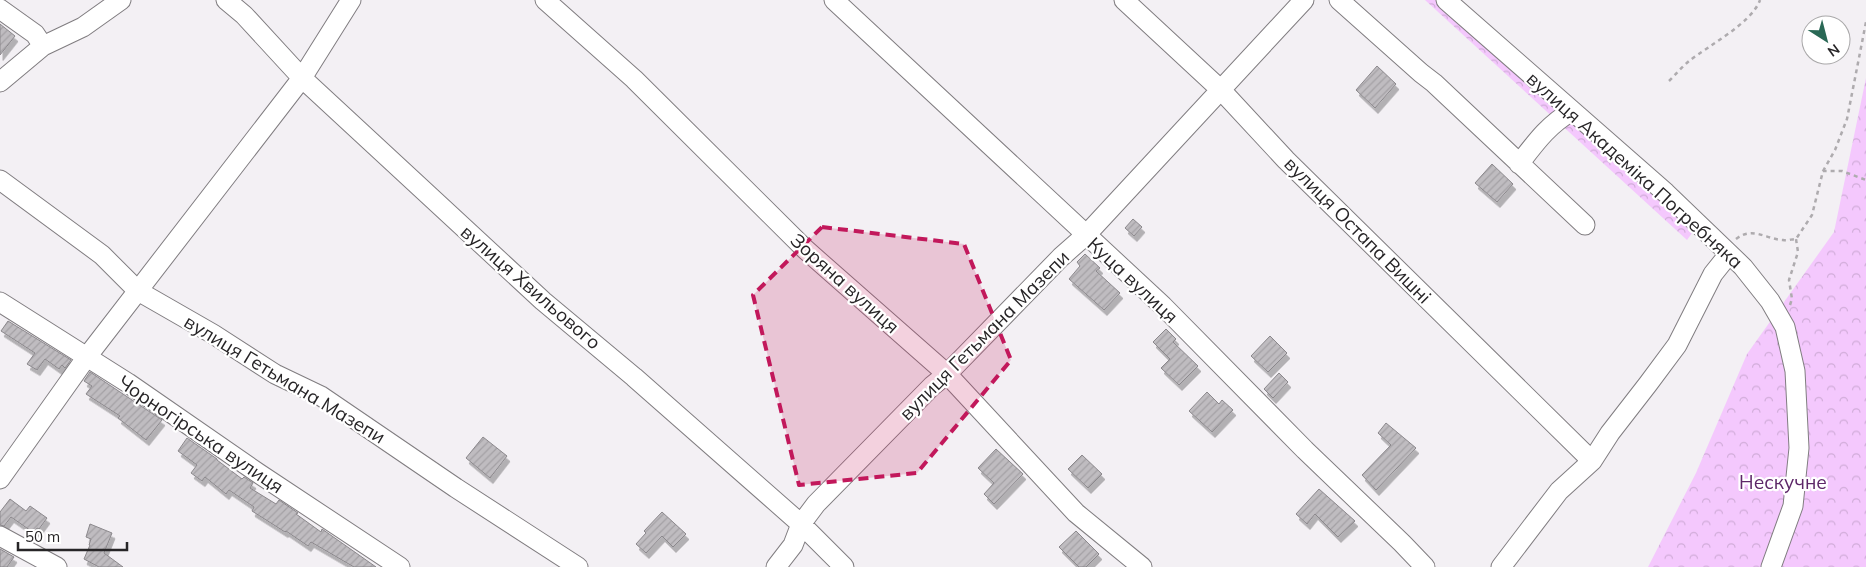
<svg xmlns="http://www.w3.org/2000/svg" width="1866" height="567" font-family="Mulish,sans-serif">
<defs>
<pattern id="forest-crowns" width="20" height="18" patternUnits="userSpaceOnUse" patternTransform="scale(1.25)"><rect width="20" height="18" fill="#f4c8fd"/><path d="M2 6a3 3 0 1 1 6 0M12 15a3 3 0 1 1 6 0" fill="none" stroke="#d1acd9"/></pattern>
<pattern id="building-hatch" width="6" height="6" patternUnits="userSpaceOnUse" patternTransform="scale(1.25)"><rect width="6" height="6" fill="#bfbcc0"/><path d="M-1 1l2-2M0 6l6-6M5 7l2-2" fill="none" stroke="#a4a1a5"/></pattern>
<filter id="shadow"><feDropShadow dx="3" dy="5.5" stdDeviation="0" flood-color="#0004"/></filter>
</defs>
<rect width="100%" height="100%" fill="#f3f0f4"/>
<!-- forest -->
<path fill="url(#forest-crowns)" d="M1425,0H1440L1695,229L1687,240Z
M1866,78V567H1648L1696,473L1747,354L1834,232Z"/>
<!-- building -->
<path fill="url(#building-hatch)" stroke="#8b888c" filter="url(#shadow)" d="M0,24L15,36L0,55Z
M1377,66L1396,84L1375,108L1356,90Z
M1492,164L1513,184L1497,202L1475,183Z
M1133,219L1142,227L1134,236L1125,228Z
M1085,254L1100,268L1096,271L1120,293L1104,310L1069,279L1080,266L1077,262Z
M8,321L71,360L65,368L62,365L59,369L45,359L37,370L27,364L35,353L1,331Z
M1166,329L1176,339L1173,342L1198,366L1179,385L1161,368L1170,359L1153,342Z
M1270,336L1287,353L1268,372L1251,356Z
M90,372L162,420L146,440L118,418L120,416L86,394L92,386L84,381Z
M1279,373L1288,382L1273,398L1264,389Z
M1207,392L1219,404L1222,400L1233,410L1212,432L1189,411Z
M1386,423L1416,448L1376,490L1362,475L1391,445L1378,433Z
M483,437L507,456L490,478L466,458Z
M187,438L217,459V460L242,479L244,477L253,483L250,488L276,504L279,500L298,513L296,514L321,532L322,529L376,567H354L311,542L308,546L286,531L285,532L252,511L254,507L229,490L226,494L205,477L202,481L191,473L197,465L178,451Z
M996,449L1023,474L994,504L984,494L994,483L978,468Z
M1082,455L1102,474L1088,488L1068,469Z
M1319,489L1355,521L1338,537L1315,514L1307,524L1296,514Z
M10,499L26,511L30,506L47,518L39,529L37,528L34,533L11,517L4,526L0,525V512Z
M662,512L686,534L673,547L662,536L646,553L636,544L646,533L644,531Z
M90,524L112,533L104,553L123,567H99L84,559L90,545H89L91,539L86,537Z
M1076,531L1099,554L1086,567H1079L1059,547Z
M0,549L14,557L7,567H0Z"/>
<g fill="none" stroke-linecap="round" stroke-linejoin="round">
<!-- minor casing -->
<g stroke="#807d80" stroke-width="21">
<path id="minor" d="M226,0L244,15L302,78L543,301L634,377L801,524L844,567
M545,0L634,79L805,249L947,374L1076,513L1142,567
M834,0L1163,306L1305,450L1402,543L1425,567
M1124,0L1221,90L1286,160L1592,461
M1339,0L1421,73L1434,83L1585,225
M1446,0L1666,193L1743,267L1770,301L1785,327L1795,371L1799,448L1793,506L1771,567
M0,9L35,34L43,46
M0,82L43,46L83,27L121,0
M1519,164C1536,142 1548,125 1572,111
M0,180L102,255L138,291L213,334L275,374L321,396L456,488L578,567
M0,302L128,383L258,473L400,567
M0,479L86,358L302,78L351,0
M0,536L57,567
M776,567L793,545L801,524L816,504L932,386L947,374L1061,257L1086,235L1304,0
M1501,567L1559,491L1592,461L1610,433L1648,384L1677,345L1713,274L1729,254"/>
</g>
<!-- path -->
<path stroke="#aeabae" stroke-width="2.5" stroke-dasharray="4 4" stroke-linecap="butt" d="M1669,81C1676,74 1682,67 1689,61C1708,46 1752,23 1760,0
M1823,171L1835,150L1847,119L1866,22
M1736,239C1753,226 1765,239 1783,240C1787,241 1792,239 1796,239L1812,215L1823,171H1842L1866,180
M1790,305L1792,299L1789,280L1798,252L1796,239"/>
<!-- minor -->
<use href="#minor" stroke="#fff" stroke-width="19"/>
</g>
<!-- marked area -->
<path fill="#c2185b" fill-opacity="0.2" stroke="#c2185b" stroke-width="4" stroke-dasharray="10 6" stroke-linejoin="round" d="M822,227L964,244L1011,360L917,473L799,485L753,295Z"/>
<g text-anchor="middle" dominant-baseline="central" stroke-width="4.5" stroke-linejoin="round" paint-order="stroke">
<!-- street labels -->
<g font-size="19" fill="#272527" stroke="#fff">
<text transform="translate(1635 170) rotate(42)">вулиця Академіка Погребняка</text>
<text transform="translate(1358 230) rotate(45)">вулиця Остапа Вишні</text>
<text transform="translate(1133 280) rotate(43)">Куца вулиця</text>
<text transform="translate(845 283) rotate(42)">Зоряна вулиця</text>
<text transform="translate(531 287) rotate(41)">вулиця Хвильового</text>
<text transform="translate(984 335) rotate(-45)">вулиця Гетьмана Мазепи</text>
<text transform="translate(285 379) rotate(31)">вулиця Гетьмана Мазепи</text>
<text transform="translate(201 434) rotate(34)">Чорногірська вулиця</text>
</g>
<!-- park labels -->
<g font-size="19" fill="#5d2768" stroke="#fff">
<text x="1783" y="482">Нескучне</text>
</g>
</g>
<!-- north arrow -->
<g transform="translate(1826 40) rotate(144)"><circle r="24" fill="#ffffff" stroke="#a9a8a9"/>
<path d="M0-4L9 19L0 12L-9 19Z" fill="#296855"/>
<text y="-8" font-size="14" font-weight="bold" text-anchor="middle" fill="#272527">N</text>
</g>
<!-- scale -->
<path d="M18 542v8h109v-8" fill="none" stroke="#272527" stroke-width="2.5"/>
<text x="25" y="542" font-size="15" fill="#272527" stroke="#ffffff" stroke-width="4" paint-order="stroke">50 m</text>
</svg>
